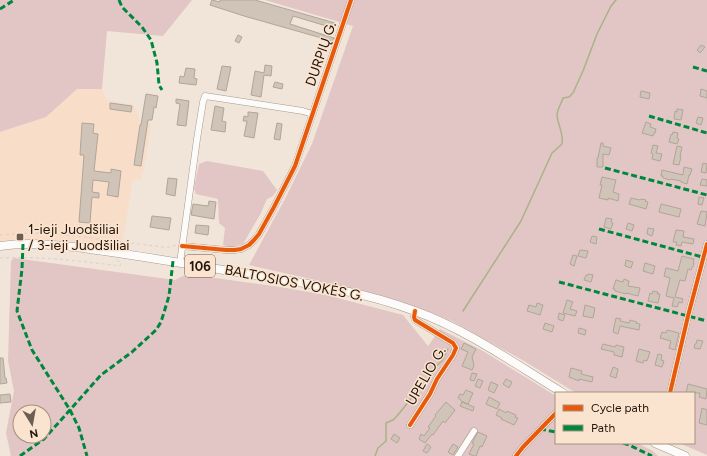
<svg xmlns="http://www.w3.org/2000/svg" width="707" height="456" font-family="Figtree,sans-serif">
<rect width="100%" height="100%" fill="#f1e5d9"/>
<!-- built -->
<path fill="#f8dec8" d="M77,89H102L107,100L134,105L140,120L151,124L144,169L141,180L133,179L121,250L35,240H14L0,242V132L46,117Z"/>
<!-- green -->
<path fill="#e2c5c5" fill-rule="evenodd" d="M0,0H192L163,36L107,31L102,89H77L46,117L0,132Z
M265,0H707V455L679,443H694V393H576L524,361L452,321L430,312L403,302L360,290L249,265L285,199L312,144L353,26Z
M207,161L263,171L277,190L273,196L267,199L261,213L243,244L231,247L223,245L225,228L219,223L218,199L196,194L194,188L199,164Z
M14,258L175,280L187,274L280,287L326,295L403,315L428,346L440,329L483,351L556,396V443H637L653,451L658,456H11L6,433L14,391L8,361L11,261ZM20,412H44V436H20Z"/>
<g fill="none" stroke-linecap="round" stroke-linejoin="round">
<!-- stream -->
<path stroke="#a9b386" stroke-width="1.5" d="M463,311L521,221L552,153L562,144C564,133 557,124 557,114C558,108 561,104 563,98L569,97L573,93L583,71L597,34L611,6L616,0
M375,456L378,448L386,441V423L393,420L397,416L410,400L418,385L428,380L436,366L442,361L448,349"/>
</g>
<!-- building -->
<path fill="#d0c3b7" stroke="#b1a599" d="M212,0L220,2V0H255L335,23L333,28L293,16L290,24L334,38L332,41L244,16L210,5Z
M238,35L242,37L239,43L235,41Z
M701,45L705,47L700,53L697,50Z
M265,65L272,66L271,76L264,75L261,97L251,95L255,71L264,73Z
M222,66L231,67L226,91L217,89Z
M186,68L195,69L194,78L197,79L196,85L179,83L180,76L184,77Z
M275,82L283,84L282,89L273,87Z
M701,89L707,91V98L700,96Z
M641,91L650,93L649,99L640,97Z
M146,94L158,96L156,108L154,107L152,120H148L141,166L134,165L140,125H141Z
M176,99L189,101L186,126L177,125L180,104L176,103Z
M110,103L132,106L131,112L110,109Z
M215,106L224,108L222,121L226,122L225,132L211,130Z
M677,109L683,110L681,120L674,119L675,111L677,112Z
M248,112L258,113L254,138L244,136L247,121H243L244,116L248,117Z
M698,117L703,118L701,125L696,123Z
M646,122L651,124L650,127L656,129L655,133H654L653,136L642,133Z
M82,123L94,124L93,133L98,134L94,171L111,173V169L121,171L118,197L107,195L109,182L93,180L92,192L99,193V198L92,197L90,223L79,222L84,155H80Z
M277,123L282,124L280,140L274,139Z
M673,132L678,133L677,138L679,139L677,144L669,142L671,134L672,135Z
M601,143H603V146L611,148L609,155L603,154V167H597V158H598Z
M653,145L658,146L656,153L662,154L660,161L652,159L653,154L651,153Z
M677,146L682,147L680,157H681L679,165L673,164Z
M703,163L707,164L706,173L701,172Z
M684,167L692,169L690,175H689L687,184L681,182V181L671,179L670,180L663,178V176H661L662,170L683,175Z
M602,177L616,180L613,192L619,194L618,201L608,198V200L599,198L602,185H600Z
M168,178L177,179L175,196L166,194Z
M702,179L707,180V186L700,185Z
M699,197L704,198L702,205L698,204Z
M631,198L640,200L641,199L646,200L645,201L648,202L646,209L629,204Z
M209,201L216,202L214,219L191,215L193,204L208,206Z
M661,204L681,209L679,217L659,212Z
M701,211L707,212L705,226L697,224Z
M152,216L171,218L169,230L150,227Z
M606,218L612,219L611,222L613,223L611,229L604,227Z
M628,223L634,225L632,231L626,229Z
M196,225L209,226L208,235L195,233Z
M648,228L654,229L652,236L647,234Z
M676,230L684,231L683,237L694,239L693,244L682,242L681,246L676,245L677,242H673Z
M592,236L597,237L596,244L590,242Z
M580,250L588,251L586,258L578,256Z
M573,255L577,256L574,266L570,264Z
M682,256L694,259L693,263H694L693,267H692L691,270L688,269L685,281L680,280L675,297L683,299L682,303L679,302L677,307L672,306L674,298L666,296L670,278L664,276L666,268L678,271Z
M626,260L633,262L631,268L625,266Z
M645,263L655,266L653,274L643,271Z
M588,274L593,275L591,282L584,280L586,275H588Z
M624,279L629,281L628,286L640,288L638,296L626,293V294L615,291V289H613L616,280L623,282Z
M653,291L658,292L657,294H660L658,303L648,301L650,293L652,294Z
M567,300L573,302L570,309L577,311L575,316L563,313Z
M537,303L543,305L540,315L527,311L529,305L536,307Z
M585,305L595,308L593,318L583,316Z
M559,313L565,315L563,321L558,319Z
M616,318L621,319L620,321L629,323L630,320L637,322L636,323L640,324L639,330L620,326L618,334L613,332Z
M545,323L554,326L552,332L543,329Z
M579,328L586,330L585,335L578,333Z
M667,330L679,333L675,350L669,348L671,341L660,338L662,332L666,333Z
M697,340L703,341L700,349L694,348L695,344H696Z
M464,343L476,349L472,357L474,365L472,370L462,366L468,352L461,349Z
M603,344L615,347L616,345L624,347L622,357L614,355V352L601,349Z
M639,349L650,352L647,361L644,360L643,363L636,361Z
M658,354L662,355L661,360L664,361L662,367L655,365Z
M0,358H3L5,378H6L7,383L0,384Z
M613,367L618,369L616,378L610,376Z
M571,368L582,371L581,374L593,377L592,382L579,379V381L569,377Z
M472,373L477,374L474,381L470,380Z
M478,379L483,381L480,388L475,386Z
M506,379L512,382L509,388L503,384Z
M491,382L498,385L494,393L488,390Z
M688,384L707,389L706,399L699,397L700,393H686Z
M466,390L473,393L468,404L461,401V400L458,398L460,394L463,395Z
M10,394L11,402L0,403V395Z
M489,397L500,403L497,409L486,404Z
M446,402L455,410L445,423L443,421L433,435L432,434L425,443L419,439L421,434L424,436L430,428L428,427L436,416L435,415Z
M462,402L474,407L473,411L460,406Z
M702,408L707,410V425L699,423Z
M499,409L506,413L507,411L516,415L515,417L518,418L514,425L501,419L502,418L496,415Z
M478,432L487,436L482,447L480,446L476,456H474L469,454L474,444L472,443Z
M394,434L400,438L397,443L391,439Z
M427,444L431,447L427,453L423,451Z
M453,444L458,447L453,455L448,452Z"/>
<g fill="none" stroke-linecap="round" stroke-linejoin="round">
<!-- minor casing -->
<g stroke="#a5998e" stroke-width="7">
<path id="minor" d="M182,246L226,250H235L241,249L249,245L254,240L259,234L274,207L295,166L351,0
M180,263L197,139L203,102L205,96L303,111L312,114
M670,393L688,316L707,244
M410,425L430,394L437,379L453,355L456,348L453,343L415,320L414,317L415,311
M458,456L474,431
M516,456L523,447L556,413"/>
</g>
<!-- major casing -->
<g stroke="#a5998e" stroke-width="9">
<path id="major" d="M0,246C28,242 55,245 83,248C141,256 200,266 259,276C311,284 365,292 415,311C468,330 515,364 563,393
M655,443L685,456"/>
</g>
<!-- path -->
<path stroke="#d5d1ce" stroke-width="1" stroke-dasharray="3 3" stroke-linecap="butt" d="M0,235L28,233H51L163,247H171L176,245
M0,258C40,256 80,261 120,266L121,262L114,260"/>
<!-- minor -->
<use href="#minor" stroke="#fdfbf9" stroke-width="6"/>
<!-- major -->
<use href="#major" stroke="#fdfbf9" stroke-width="8"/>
<!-- quiet -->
<path stroke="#00873e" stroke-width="3" stroke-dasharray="6 3" stroke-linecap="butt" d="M119,0L122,7L142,27L151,40L157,63L159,85L162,90
M0,9L14,0
M693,67L707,71
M649,116L707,133
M605,168L707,195
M599,229L706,258
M23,244L22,269L17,311L32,350L70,410L79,428L87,456
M559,282L707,321
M540,429L556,432
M623,443L629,445L652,456
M20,456L44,439L101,375L132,352L156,330L161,322L169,296L173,261"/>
<!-- cycleway casing -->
<g stroke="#fbe4cf" stroke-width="6">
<path id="cycleway" d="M182,246L226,250H235L241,249L249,245L254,240L259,234L274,207L295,166L351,0
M670,393L688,316L707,244
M410,425L430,394L437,379L453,355L456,348L453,343L415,320L414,317L415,311
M516,456L523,447L556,413"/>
</g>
<!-- cycleway -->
<use href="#cycleway" stroke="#e8590c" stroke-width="4"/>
</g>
<!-- markers -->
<rect fill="#6b5e52" stroke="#fbe4cf" stroke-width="1.5" x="16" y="233" width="8" height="8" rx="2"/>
<g text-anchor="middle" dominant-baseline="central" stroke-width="3" stroke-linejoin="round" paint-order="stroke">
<!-- shield labels -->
<rect fill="#fbe4cf" stroke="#645344" stroke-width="1" x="185" y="255" width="30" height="22" rx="3"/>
<g font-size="13" font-weight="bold" fill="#231509">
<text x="200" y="266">106</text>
</g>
<!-- street labels -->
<g font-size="14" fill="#231509" stroke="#fbe4cf">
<text transform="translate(321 54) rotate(-71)">DURPIŲ G.</text>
<text transform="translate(294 283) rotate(11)">BALTOSIOS VOKĖS G.</text>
<text transform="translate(426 376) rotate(-60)">UPELIO G.</text>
</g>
<!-- poi labels -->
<g font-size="14" fill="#231509" stroke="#fbe4cf" text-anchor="start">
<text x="28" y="229">1-ieji Juodšiliai<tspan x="28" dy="16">/ 3-ieji Juodšiliai</tspan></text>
</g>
</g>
<!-- legend -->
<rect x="555" y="392" width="140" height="52" fill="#fbe4cf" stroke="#a59180"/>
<rect x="563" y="405" width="20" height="6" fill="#e8590c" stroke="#a59180"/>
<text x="591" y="412" font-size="12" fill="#231509">Cycle path</text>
<rect x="563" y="425" width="20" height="6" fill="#00873e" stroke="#a59180"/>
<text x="591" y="432" font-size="12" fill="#231509">Path</text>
<!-- north arrow -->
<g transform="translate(32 424) rotate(169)"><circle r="19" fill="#fbe4cf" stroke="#a59180"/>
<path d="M0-3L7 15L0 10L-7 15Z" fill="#6b5e52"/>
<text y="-6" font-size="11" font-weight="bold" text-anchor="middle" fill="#231509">N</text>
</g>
</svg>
